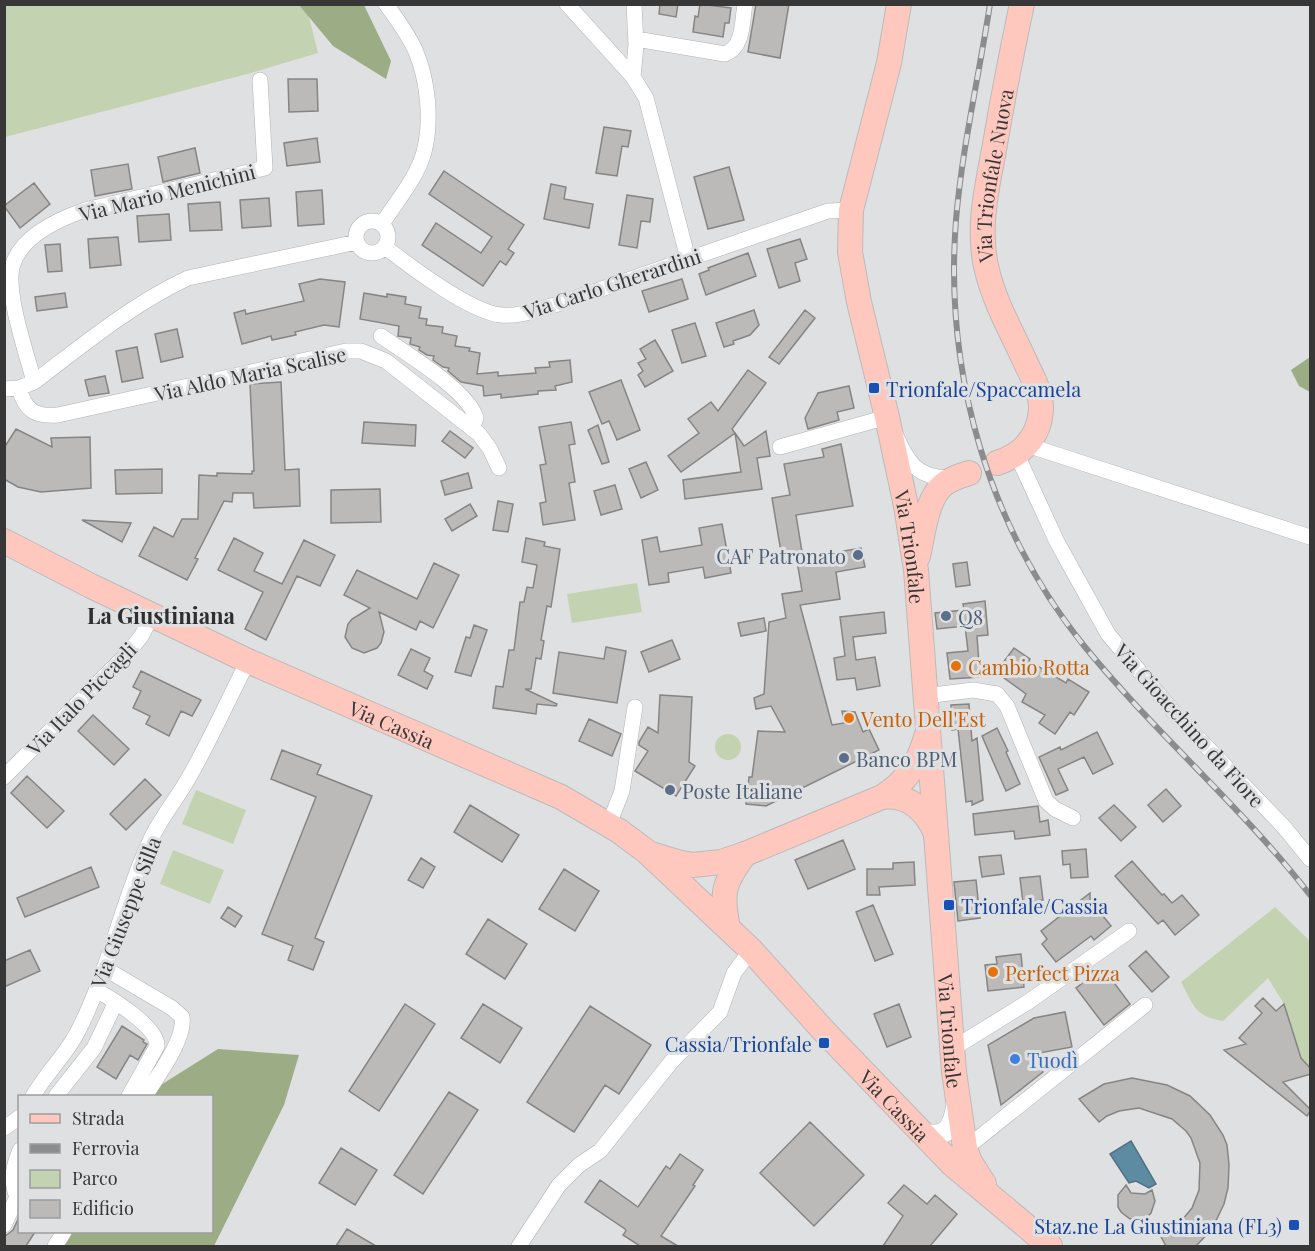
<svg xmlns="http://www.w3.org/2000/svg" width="1315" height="1251" font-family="'Playfair Display',serif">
<rect width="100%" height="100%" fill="#dfe0e1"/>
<!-- green -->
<path fill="#c3d2b0" d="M5,5H306L318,53L251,73L5,137Z
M637,583L642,612L572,623L567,594Z
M715 747a13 13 0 1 1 26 0a13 13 0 1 1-26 0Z
M196,790L246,810L233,844L182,824Z
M173,850L224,870L210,904L160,884Z
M1275,907L1310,941V1069L1301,1058L1284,1004L1268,978L1223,1021C1194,1016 1194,1006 1181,982Z"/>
<!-- forest -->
<path fill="#9cad85" d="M299,5H364L391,61L386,79L333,46Z
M1310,357V392L1299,386L1291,370Z
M218,1049L299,1055L284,1105L214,1246H59L68,1232H212V1096H151L156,1088Z"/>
<!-- water -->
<path fill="#5d8ba1" stroke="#527282" stroke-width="1.5" d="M1131,1141L1156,1184L1149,1188L1136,1181L1129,1183L1110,1154Z"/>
<!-- building -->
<path fill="#bbbab9" stroke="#868584" stroke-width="1.5" d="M660,4H678L676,17L659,14Z
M700,4L731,8L729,23H725L723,37L693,32L695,16L698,17Z
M756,4H789L780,58L748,52Z
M288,79H317L318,111L289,112Z
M604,127L631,131L628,147L622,146L617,176L596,173Z
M317,138L320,162L287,166L284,143Z
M195,148L200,173L163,182L158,157Z
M128,164L132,189L95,196L91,170Z
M729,167L744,220L708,229L694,177Z
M444,171L524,225L508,249L514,253L506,265L500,261L483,286L422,245L436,223L481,253L492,237L429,194Z
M34,183L50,204L20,228L4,206Z
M551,184L566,187L564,199L593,204L589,228L544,219Z
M322,190L324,224L298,226L296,192Z
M627,195L653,199L650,222L641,221L637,248L619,245Z
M269,198L271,226L242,228L240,200Z
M220,202L222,230L190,231L188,204Z
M169,214L171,240L139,242L137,216Z
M118,237L121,265L90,268L88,239Z
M800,239L807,259L795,263L800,281L779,288L767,249Z
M60,244L62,271L48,272L45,245Z
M748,253L756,276L706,295L699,274L709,270L708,268Z
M320,279L345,282L339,327L324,325L295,332L296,335L272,340L271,336L242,344L234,313L245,310L246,314L304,301L299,284Z
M682,279L688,299L649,312L642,291Z
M65,293L67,307L37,311L35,297Z
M364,293L387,297V294L406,297L405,304L421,307L419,318L427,319L426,325L443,327L442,333L457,336L455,346L470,348L469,351L480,353L477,374L498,372V376L536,373L535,368L550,367L549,362L570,360L572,382L555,386L556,390L538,391V394L501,398V394L484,396L483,386L461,382L448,371L449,368L443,367L433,360L434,356L427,355L419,350L420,347L410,344L411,338L398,336L399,326L360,319Z
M754,310L759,325L750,335L733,341L734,344L724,347L716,323Z
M805,310L815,318L779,364L769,357Z
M695,323L706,356L682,363L672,330Z
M177,329L183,357L161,362L155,334Z
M655,340L673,371L645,387L638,375L643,371L638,363L646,359L640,349Z
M137,347L143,378L122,382L116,351Z
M748,370L766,383L732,429L735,433L681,472L668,456L699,433L688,419L711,402L718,411Z
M105,376L109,393L89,396L85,380Z
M621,380L640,430L617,440L609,421L602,424L589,392Z
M281,382L285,470L299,469L300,506L254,508L253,493H233L232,502L224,501L195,558L198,559L187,580L139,556L154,527L173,537L182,519H198L199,475L217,476V473L252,474V471H254L250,384Z
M849,386L854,408L837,412L839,420L808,429L805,418L818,393Z
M364,422L416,425L415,446L362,443Z
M571,422L575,444L569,445L575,482L569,483L575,520L543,525L540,503L546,502L540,465L546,464L539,427Z
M598,425L609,462L602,464L588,430Z
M16,429L52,447L51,438L90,437L91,488L41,492L18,487L4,479V448Z
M450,431L473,448L465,458L442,441Z
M766,431L770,456L757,458L762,489L685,499L683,480L741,472L735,433L744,446Z
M841,444L853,506L796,515L803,558L861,548L865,567L836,572L840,599L800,605L832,725L844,723L842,711L855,712L863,732L869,729L879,750L766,806L746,804L749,777H752L758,731L785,732L771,706L756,709L754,698L764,694L769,622L786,618L782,594L802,591L797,561L783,564L772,498L790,495L784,464L824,457L822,449Z
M646,462L658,490L641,498L629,469Z
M162,469V493L116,494L115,470Z
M468,473L472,488L445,495L441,481Z
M615,485L622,509L601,515L594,491Z
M380,489L381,522L331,523V490Z
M498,501L513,504L508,532L493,530Z
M470,504L477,516L452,531L445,519Z
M82,520L131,523L122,542Z
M722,524L731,573L705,578L703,567L668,573L669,582L649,585L642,540L657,537L660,552L702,545L699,528Z
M234,538L263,553L254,571L282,584L304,540L335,555L320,586L297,576L266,640L245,629L263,592L218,570Z
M526,538L545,542L544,546L560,549L551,607L547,606L541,640L544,641L541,659L536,658L531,689H525L557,704L556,706L537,704L536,714L493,708L496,686L503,687L509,650H514L520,602H524L527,587L533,588L537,565L522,562Z
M967,562L970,585L956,587L953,564Z
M434,563L459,575L433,628L420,621L416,630L379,612L384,632L381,643L377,648L364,653L352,648L345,637L348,624L352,619L370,608L344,595L357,570L417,599Z
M985,601L988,635L977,636L980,677L950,679L947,653L968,651L965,626L937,629L935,613L964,610L963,604Z
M884,612L886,633L853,637L856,660L875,657L880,686L857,690L855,678L837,680L834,658L845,656L840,617Z
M764,618L766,631L741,636L738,623Z
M474,625L487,630L471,676L455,672L466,637L470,638Z
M672,640L680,659L649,672L641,652Z
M606,647L626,651L617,703L553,693L559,652L604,659Z
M1014,648L1030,659L1029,661L1066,683L1068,679L1089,692L1074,715L1070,712L1055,734L1039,723L1045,715L1022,702L1026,694L996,672Z
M411,649L430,658L424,671L433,676L427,689L398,675Z
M141,671L201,700L192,716L181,711L169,736L146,724L150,716L133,708L141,691L133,687Z
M660,695L692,697L689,762L695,766L676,796L635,771L648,751L639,745V742L648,727L658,733Z
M969,704L972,741L977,738L983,800L972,805V801L966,802L958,729L952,730L951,705Z
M93,715L129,749L114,765L78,731Z
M589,719L621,734L612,756L579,741Z
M997,728L1008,751L1006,752L1020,784L1006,791L982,736Z
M1097,732L1113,764L1093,774L1084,757L1058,769L1068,790L1056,795L1039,757L1060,747L1061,750Z
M282,750L321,765L317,774L372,796L315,938L324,942L313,970L288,960L293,946L262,934L316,797L271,779Z
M27,776L64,811L47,828L11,793Z
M145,779L161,795L126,830L110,814Z
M1166,789L1181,806L1163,822L1148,805Z
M470,805L519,835L502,862L454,832Z
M1114,805L1136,827L1121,841L1099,818Z
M1038,806L1040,822L1048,820L1050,835L1015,839L1014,831L975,835L973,814Z
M843,840L855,869L808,889L795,860Z
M1086,849L1088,877L1071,878L1070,864L1063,865L1062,851Z
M1001,855L1004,874L982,877L979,857Z
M421,858L435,867L423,888L408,880Z
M1132,861L1162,895L1164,894L1172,903L1182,895L1199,915L1175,935L1163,920L1158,924L1115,876Z
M914,862L915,885L879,887L880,895H867V869H893V863Z
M91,867L99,887L25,917L17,898Z
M564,869L599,891L575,931L539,909Z
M1040,876L1043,900L1023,903L1020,878Z
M976,880L980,918L958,921L954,882Z
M1090,893V900L1111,926L1094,940L1091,936L1056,962L1042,944L1047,939L1041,931Z
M873,905L893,954L875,961L856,912Z
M228,907L242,916L235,927L221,918Z
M488,919L527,944L505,979L466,954Z
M30,950L40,971L4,987V961Z
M1146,951L1169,977L1152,992L1129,966Z
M1021,954L1024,987L988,991L985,965L997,964L996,957Z
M1103,968L1130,1004L1104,1025L1076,988Z
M1263,998L1276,1011L1284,1004L1301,1058L1311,1069V1074L1283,1082L1311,1110L1307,1116L1224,1050L1246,1044L1239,1038L1262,1013L1255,1006Z
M405,1004L435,1024L379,1111L349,1091Z
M483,1004L522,1028L500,1063L461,1038Z
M899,1004L911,1037L887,1047L874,1014Z
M590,1006L651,1045L619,1094L605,1085L574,1132L527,1102Z
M1065,1012L1072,1047L1039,1053L1043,1072L1001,1105L988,1045L1034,1018Z
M122,1026L144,1040L143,1042L147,1044L138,1060L130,1055L116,1079L97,1067Z
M1132,1078L1167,1085L1190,1096L1210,1115L1223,1135L1227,1145L1229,1165L1228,1188L1224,1204L1212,1229L1196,1246H1166L1159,1233L1182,1220L1192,1208L1199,1190L1200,1163L1191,1138L1186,1131L1172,1119L1139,1108L1119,1111L1107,1116L1099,1122L1079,1099L1104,1084Z
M449,1092L478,1110L423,1194L394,1175Z
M810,1122L864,1175L814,1226L760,1173Z
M341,1148L377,1170L355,1205L319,1183Z
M680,1154L703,1170L693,1185L695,1186L661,1236L678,1246H640L623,1235L626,1231L625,1229L585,1202L600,1180L638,1207L666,1166L670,1169Z
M904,1185L927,1204L935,1195L957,1214L930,1246H883L903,1216L888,1203Z
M1126,1185L1131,1193L1145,1194L1152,1190L1155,1201L1151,1213L1147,1217L1142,1219H1130L1121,1212L1118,1207V1195Z
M20,1215V1232H35L26,1246H4V1237L13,1230Z
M347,1229L376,1246H336Z"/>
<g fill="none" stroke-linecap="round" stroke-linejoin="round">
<!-- minor casing -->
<g stroke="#b1b2b3" stroke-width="16">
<path id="minor" d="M567,4L633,77L646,98L688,259
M636,39L725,54C744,47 742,21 745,4
M633,77L636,45L634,4
M356 237a16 16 0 1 1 32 0a16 16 0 1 1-32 0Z
M382,224C396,202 417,178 424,152C432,121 428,81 416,52C409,35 397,20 386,4
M385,247C411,267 470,312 501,315C519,317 538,309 555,305L828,211L851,210
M381,336C404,352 469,391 476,418L472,429
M34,382C27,354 4,290 13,264C22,236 59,219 85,210L265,168L260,80
M19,388C25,410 34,417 58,415L346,351H361L386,361L479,434L490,449L499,468
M4,389L19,388L34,382C83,345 132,304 188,278L357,242
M1027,445L1310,537
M780,447L887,417C905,452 908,480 954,478
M1017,455L1057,542L1108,634L1177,716L1284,827L1310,859
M925,696L973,690L997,694L1007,706L1046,801L1055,809L1073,818
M4,777L129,652L142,635L152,615
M609,824L622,791L635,707
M104,968L172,1008L182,1017C186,1039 156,1078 145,1096
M96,990C112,999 158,1027 157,1046L129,1096
M952,1049L1028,1002L1129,931
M33,1096C46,1073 65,1056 77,1033C109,972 121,903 150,841C160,819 176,800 188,779C210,741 228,700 248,661
M56,1096L94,1048L116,1002
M4,1128L20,1117
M959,1151L971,1144L1145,1005
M4,1225L17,1197C10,1180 13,1167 20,1150
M55,1246L64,1232
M519,1246L559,1185L579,1165L600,1151L671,1062L720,1012L734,973L751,950"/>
</g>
<!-- tertiary casing -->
<g stroke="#b1b2b3" stroke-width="21">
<path id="tertiary" d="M925,1135C929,1134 934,1135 939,1134C953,1132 955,1113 957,1102"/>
</g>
<!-- primary casing -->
<g stroke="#bbb" stroke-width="26">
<g id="primary">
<path id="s1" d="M899,4L889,63L851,210L850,252L859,302L887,417L906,506L916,570L954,1072L965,1148L970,1162L984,1184"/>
<path id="s2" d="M997,463C1022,455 1039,437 1041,410C1042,392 1031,375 1024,359C1010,329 993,299 986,266C977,225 988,184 995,144C1003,97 1012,51 1022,4"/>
<path id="s3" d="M4,541L91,586L248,661L561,797L619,831L646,851L751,950L823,1030L952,1164L1050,1246"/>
<path d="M918,556C923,536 926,499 943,485C950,479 959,476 969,473"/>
<path d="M882,797C908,793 927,811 936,834"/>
<path d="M654,855L677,862L693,865L721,862L745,854L882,797C905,783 919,764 926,737"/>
<path d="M728,928C721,893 723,883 745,854"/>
</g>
</g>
<!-- minor -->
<use href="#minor" stroke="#fff" stroke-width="15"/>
<!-- tertiary -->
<use href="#tertiary" stroke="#fff" stroke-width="20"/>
<!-- primary -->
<use href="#primary" stroke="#fec8be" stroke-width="24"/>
<!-- rail casing -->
<g stroke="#8b8c8d" stroke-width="6">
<path id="rail" d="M990,4C979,76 962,148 956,220C944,373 988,527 1085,647C1156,734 1242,807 1310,895"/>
</g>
<!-- rail -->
<use href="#rail" stroke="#dfe0e1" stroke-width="4" stroke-dasharray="11" stroke-linecap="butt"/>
</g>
<!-- markers -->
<g fill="#1a4fb4" stroke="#dfe0e1" stroke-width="2">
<rect x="868" y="382" width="12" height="12" rx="3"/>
<rect x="943" y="899" width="12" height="12" rx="3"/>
<rect x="818" y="1037" width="12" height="12" rx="3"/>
<rect x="1288" y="1219" width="12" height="12" rx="3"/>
</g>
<g fill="#5c6f8a" stroke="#dfe0e1" stroke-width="2">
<circle cx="858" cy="555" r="6"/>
<circle cx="946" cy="616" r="6"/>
<circle cx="844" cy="758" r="6"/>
<circle cx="670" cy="790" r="6"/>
</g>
<g fill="#e8710a" stroke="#dfe0e1" stroke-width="2">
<circle cx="956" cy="666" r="6"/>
<circle cx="849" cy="718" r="6"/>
<circle cx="993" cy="972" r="6"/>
</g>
<circle fill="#3f7fe0" stroke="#dfe0e1" stroke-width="2" cx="1015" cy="1059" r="6"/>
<g text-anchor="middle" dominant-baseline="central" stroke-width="6" stroke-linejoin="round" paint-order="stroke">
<!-- street labels -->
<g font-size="20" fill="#373738" stroke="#dfe0e1">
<text stroke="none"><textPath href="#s2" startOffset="320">Via Trionfale Nuova</textPath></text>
<text transform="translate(167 192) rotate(-14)">Via Mario Menichini</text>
<text transform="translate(612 283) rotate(-18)">Via Carlo Gherardini</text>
<text transform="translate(250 373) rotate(-12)">Via Aldo Maria Scalise</text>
<text stroke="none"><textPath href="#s1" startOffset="555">Via Trionfale</textPath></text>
<text transform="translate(81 698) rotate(-46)">Via Italo Piccagli</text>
<text stroke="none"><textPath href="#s3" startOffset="429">Via Cassia</textPath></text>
<text transform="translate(1190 725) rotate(48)">Via Gioacchino da Fiore</text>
<text transform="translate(125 912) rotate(-69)">Via Giuseppe Silla</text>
<text stroke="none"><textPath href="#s1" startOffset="1041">Via Trionfale</textPath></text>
<text stroke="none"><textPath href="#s3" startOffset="1070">Via Cassia</textPath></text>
</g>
<!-- transit labels -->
<g font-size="20" fill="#164399" stroke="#dfe0e1" text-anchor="start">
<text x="886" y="388">Trionfale/Spaccamela</text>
<text x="961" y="905">Trionfale/Cassia</text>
<text x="812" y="1043" text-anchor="end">Cassia/Trionfale</text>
<text x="1282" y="1225" text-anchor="end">Staz.ne La Giustiniana (FL3)</text>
</g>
<!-- service labels -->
<g font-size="20" fill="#4e5e75" stroke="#dfe0e1" text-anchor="start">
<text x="846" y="555" text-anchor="end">CAF Patronato</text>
<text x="958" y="616">Q8</text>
<text x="856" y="758">Banco BPM</text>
<text x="682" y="790">Poste Italiane</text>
</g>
<!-- food labels -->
<g font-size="20" fill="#c56008" stroke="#dfe0e1" text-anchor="start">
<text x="968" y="666">Cambio Rotta</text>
<text x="861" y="718">Vento Dell'Est</text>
<text x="1005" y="972">Perfect Pizza</text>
</g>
<!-- shop labels -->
<g font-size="20" fill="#366cbe" stroke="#dfe0e1" text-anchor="start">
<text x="1027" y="1059">Tuodì</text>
</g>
<!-- quarter labels -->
<g font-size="22" font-weight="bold" fill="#2e2e2f" stroke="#dfe0e1">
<text x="161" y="615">La Giustiniana</text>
</g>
</g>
<!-- border -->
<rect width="1315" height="1251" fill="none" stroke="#373738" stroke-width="12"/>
<!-- legend -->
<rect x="18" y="1095" width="195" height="138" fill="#dfe0e1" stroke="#9c9c9d" stroke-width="1.5"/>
<rect x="30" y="1114" width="30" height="9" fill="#fec8be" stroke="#9c9c9d" stroke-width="1.5"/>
<text x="72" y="1125" font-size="18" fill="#373738">Strada</text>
<rect x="30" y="1144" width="30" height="9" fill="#8b8c8d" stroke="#9c9c9d" stroke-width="1.5"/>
<text x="72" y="1155" font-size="18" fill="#373738">Ferrovia</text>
<rect x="30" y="1170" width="30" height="18" fill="#c3d2b0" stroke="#9c9c9d" stroke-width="1.5"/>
<text x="72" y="1185" font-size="18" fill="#373738">Parco</text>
<rect x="30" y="1200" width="30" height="18" fill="#bbbab9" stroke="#9c9c9d" stroke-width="1.5"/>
<text x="72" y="1215" font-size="18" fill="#373738">Edificio</text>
</svg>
